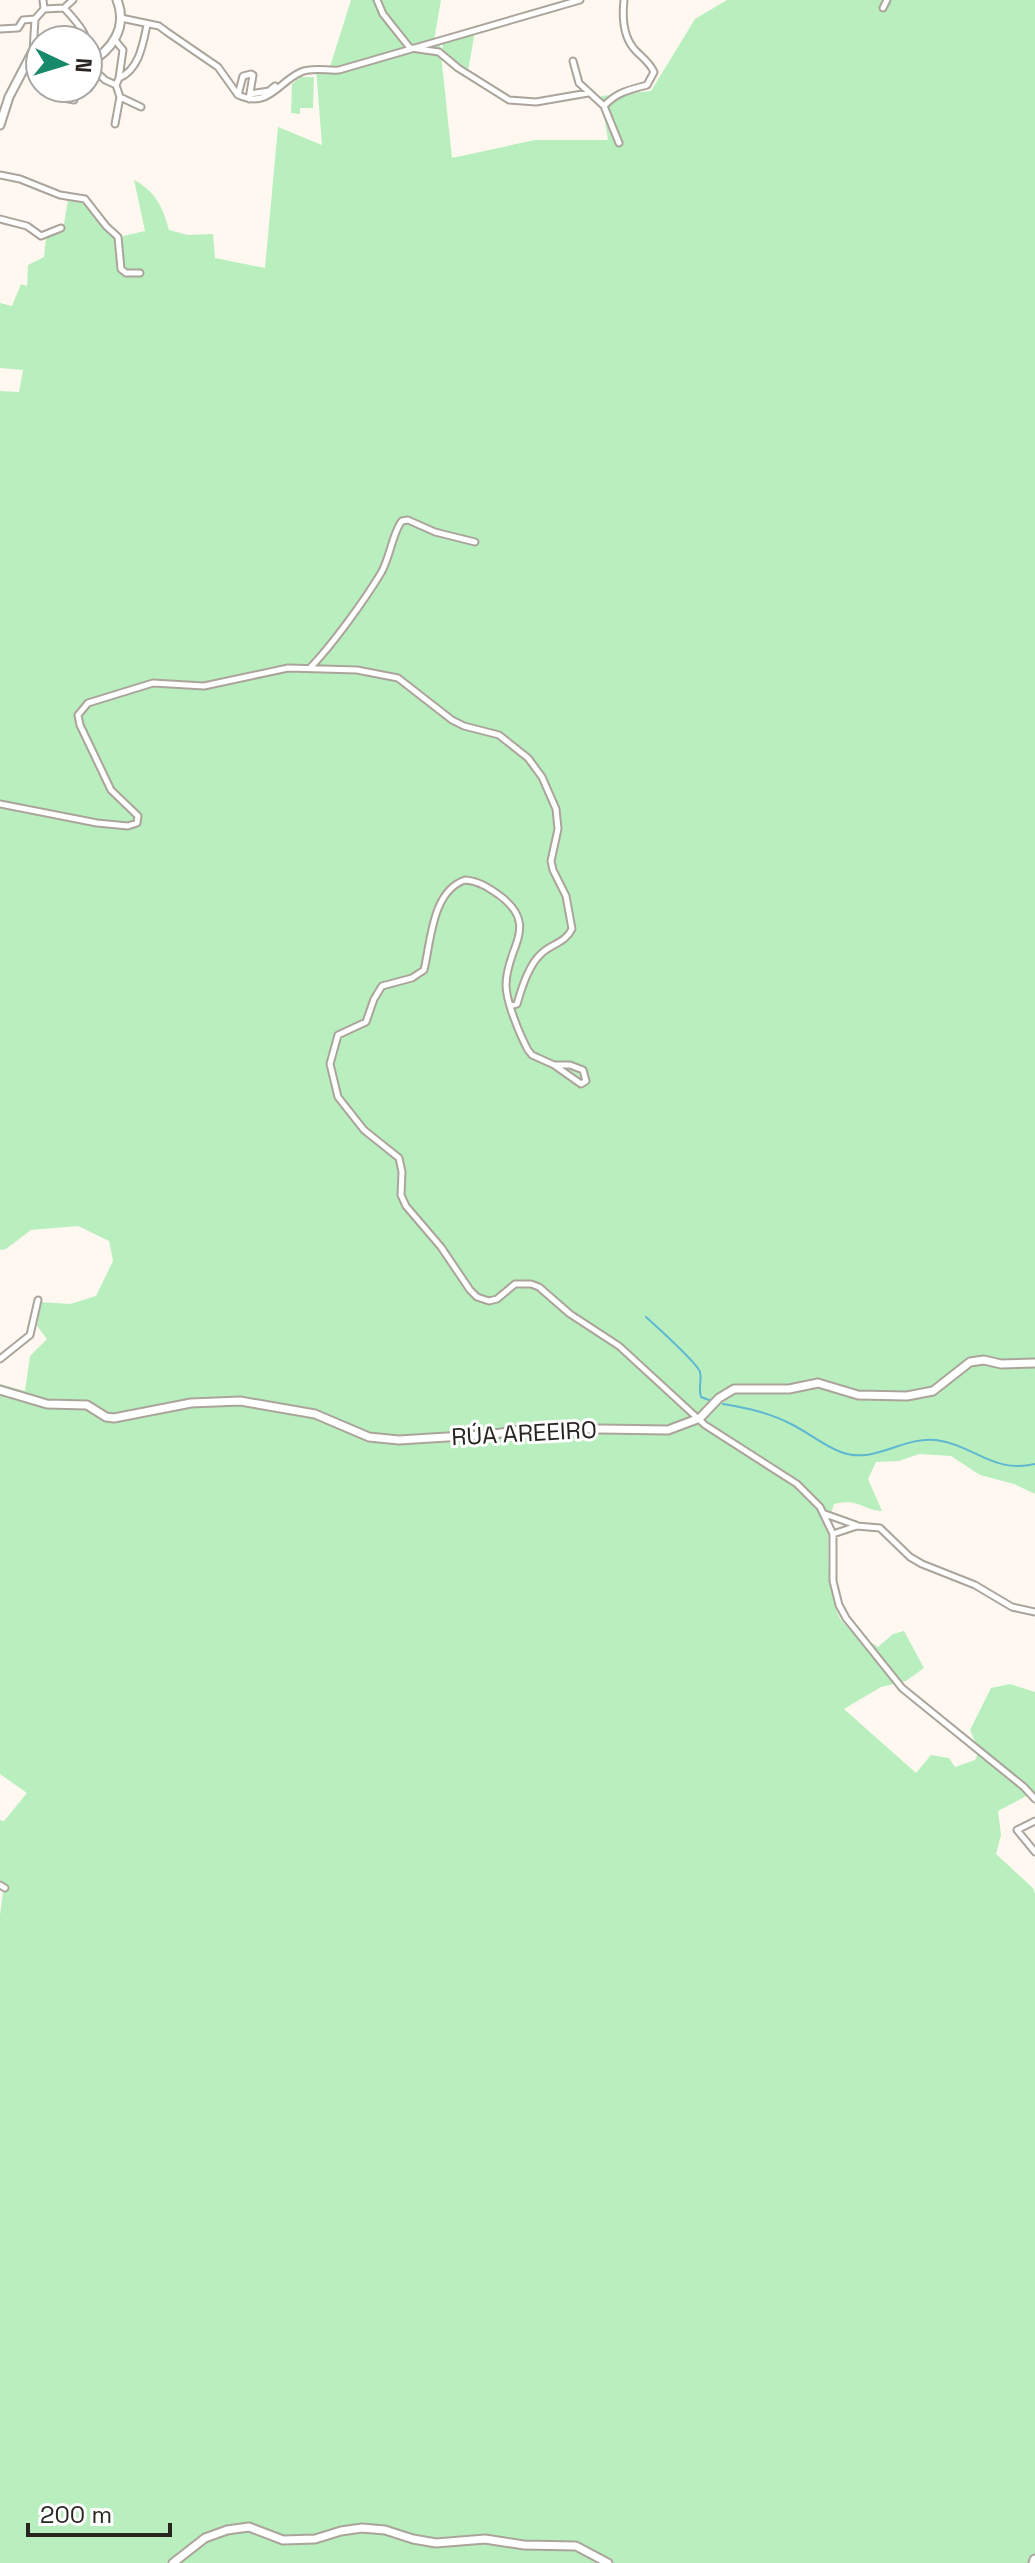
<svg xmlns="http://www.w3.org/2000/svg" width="1035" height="2563" font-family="'Space Grotesk',sans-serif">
<rect width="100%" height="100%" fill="#fef8f0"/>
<!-- green -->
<path fill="#b9efbe" d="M351,0H441L434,41L440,45L452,158L535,140H608L601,96L651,91L695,19L727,0H1035V1494L1014,1484L980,1475L951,1456L919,1454L899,1461L876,1462L868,1479L882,1511C860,1509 859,1498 834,1504C825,1528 826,1600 842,1621C850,1632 868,1640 878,1647L893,1634L904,1631L924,1668L906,1681L881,1687L844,1709L916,1773L931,1755L949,1758L955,1767L975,1760L979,1751L970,1730L991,1688L1010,1684L1035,1692V1799L1030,1794L998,1811L1001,1835L996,1854L1033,1888L1035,1894V2563H0V1915L4,1884L0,1880V1820L4,1821L27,1793L0,1774V1384L25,1391L30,1356L47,1339L37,1326L40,1302L70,1304L96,1296L113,1261L109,1241L78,1226L31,1230L6,1249L0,1250V391L19,392L23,370L0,368V303L12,306L21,284L27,286L28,265L44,257L46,238L63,230L68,200L86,204L114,239L122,241L123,236L145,231L134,180C155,191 163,207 169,230L188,235L213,234L215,258L265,268L278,127L322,145L316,69L329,70Z
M473,32L474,37L468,71L443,50L441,38Z
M301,77H314L313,108H300V114L291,113L292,84Z"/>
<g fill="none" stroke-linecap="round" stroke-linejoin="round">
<!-- stream -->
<path stroke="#5fb7d1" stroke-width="2" d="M646,1317C655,1325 698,1364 700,1372C702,1381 698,1388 701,1397L709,1400
M723,1404C747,1408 771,1413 793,1425C809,1433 824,1446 841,1452C874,1465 903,1436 936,1440C974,1445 993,1474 1035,1464"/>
<!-- street casing -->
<g stroke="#aba49b" stroke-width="9">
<path id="street" d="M43,0L44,9
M377,0L383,14L410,48
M64,8L73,0
M883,8L887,0
M121,18L159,26L167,32L218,67L238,95C269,109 278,82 301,72C312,67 328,71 339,70L580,0
M0,29L18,28L23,20L35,19L44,9L64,8C82,27 88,35 91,61
M115,40L123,50L119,78
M411,48L439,52L458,68L509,100L536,102L588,93
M33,51L35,19
M573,61L579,83L604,106L619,143
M88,64L105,80L116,85
M58,88V97L74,100
M88,88H89
M250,94L269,91L275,86
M238,95L243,76L251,74L253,75L249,99
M604,106C617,92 629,90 647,85L654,72C650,63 643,58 636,51C623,38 622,18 624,0
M141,107L120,97L116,85L119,78C139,70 143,44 147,25
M115,124L120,97
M0,175L20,179L60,195L85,199L106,226L118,237L121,269L126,273H140
M0,219L27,226L41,236L61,228
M310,668C333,644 364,601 381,573C390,558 393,531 402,521L408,520L435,532L475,542
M0,804L97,823L128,826L137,823L138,816L111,790L80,725L78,715L88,703L153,683L204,686L288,668L357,670L398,678L452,720L464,726L499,735L528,758L542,777L556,809L558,829L551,861L553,870L566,896L572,929C565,943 553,943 542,953C529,964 522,987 517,1004L511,1006
M554,1065H570L583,1070L586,1081L581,1084L554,1065L532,1055L528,1050C520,1035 506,1002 506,985C506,947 541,926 499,895C489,888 479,881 465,880C432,891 431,941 424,970L412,978L382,986L374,999L366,1022L338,1035L330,1064L338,1097L364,1130L399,1158L402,1172L401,1195L406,1206L441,1247L470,1290L477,1297L489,1301L497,1299L515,1284H531L539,1287L570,1314L619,1346L705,1425L797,1484L820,1507L833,1534V1581L839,1605L846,1618L902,1688L1024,1787L1035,1799
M0,1359L30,1335L38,1300
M825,1514L856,1525
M833,1534L857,1526L880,1528L910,1557L922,1564L975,1585L1012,1607L1035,1612
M1035,1821L1017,1830L1035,1852
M0,1885L5,1888"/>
</g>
<!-- secondary casing -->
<g stroke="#aba49b" stroke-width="11">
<path id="secondary" d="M88,63C112,51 128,27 117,0
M0,125L9,97L33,51L40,49
M0,1390L47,1404L87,1405L106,1417L114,1418L191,1403L240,1401L315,1414L369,1437L399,1440L495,1434L532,1428L668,1430L700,1418L719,1398L734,1389H789L818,1383L858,1395L907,1396L933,1391L970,1362L984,1360L1001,1364L1035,1363
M173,2563L205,2538L227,2530L249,2527L283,2540L315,2539L341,2531L362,2528L385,2530L413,2539L436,2543L485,2539L524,2545L576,2546L608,2563"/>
</g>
<!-- highway casing -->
<g stroke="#aba49b" stroke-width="13">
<path id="highway" d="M1034,2563L1035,2560"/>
</g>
<!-- street -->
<use href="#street" stroke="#fff" stroke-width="5"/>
<!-- secondary -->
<use href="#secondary" stroke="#fff" stroke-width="7"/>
<!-- highway -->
<use href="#highway" stroke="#fff" stroke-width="9"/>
</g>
<g text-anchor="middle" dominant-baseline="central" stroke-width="6" stroke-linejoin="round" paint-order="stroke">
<!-- street labels -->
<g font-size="24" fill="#282521" stroke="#fff">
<text transform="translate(524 1433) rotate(-3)">RÚA AREEIRO</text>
</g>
</g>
<!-- north arrow -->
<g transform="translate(64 64) rotate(94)"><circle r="38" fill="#ffffff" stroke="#a9a8a6" stroke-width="2"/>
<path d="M0-6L14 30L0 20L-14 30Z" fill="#168a6a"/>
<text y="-12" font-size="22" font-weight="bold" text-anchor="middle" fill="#282521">N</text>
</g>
<!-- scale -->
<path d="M28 2523v12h142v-12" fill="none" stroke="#282521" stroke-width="4"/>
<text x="40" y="2523" font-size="24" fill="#282521" stroke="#ffffff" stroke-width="6" paint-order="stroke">200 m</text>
</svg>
